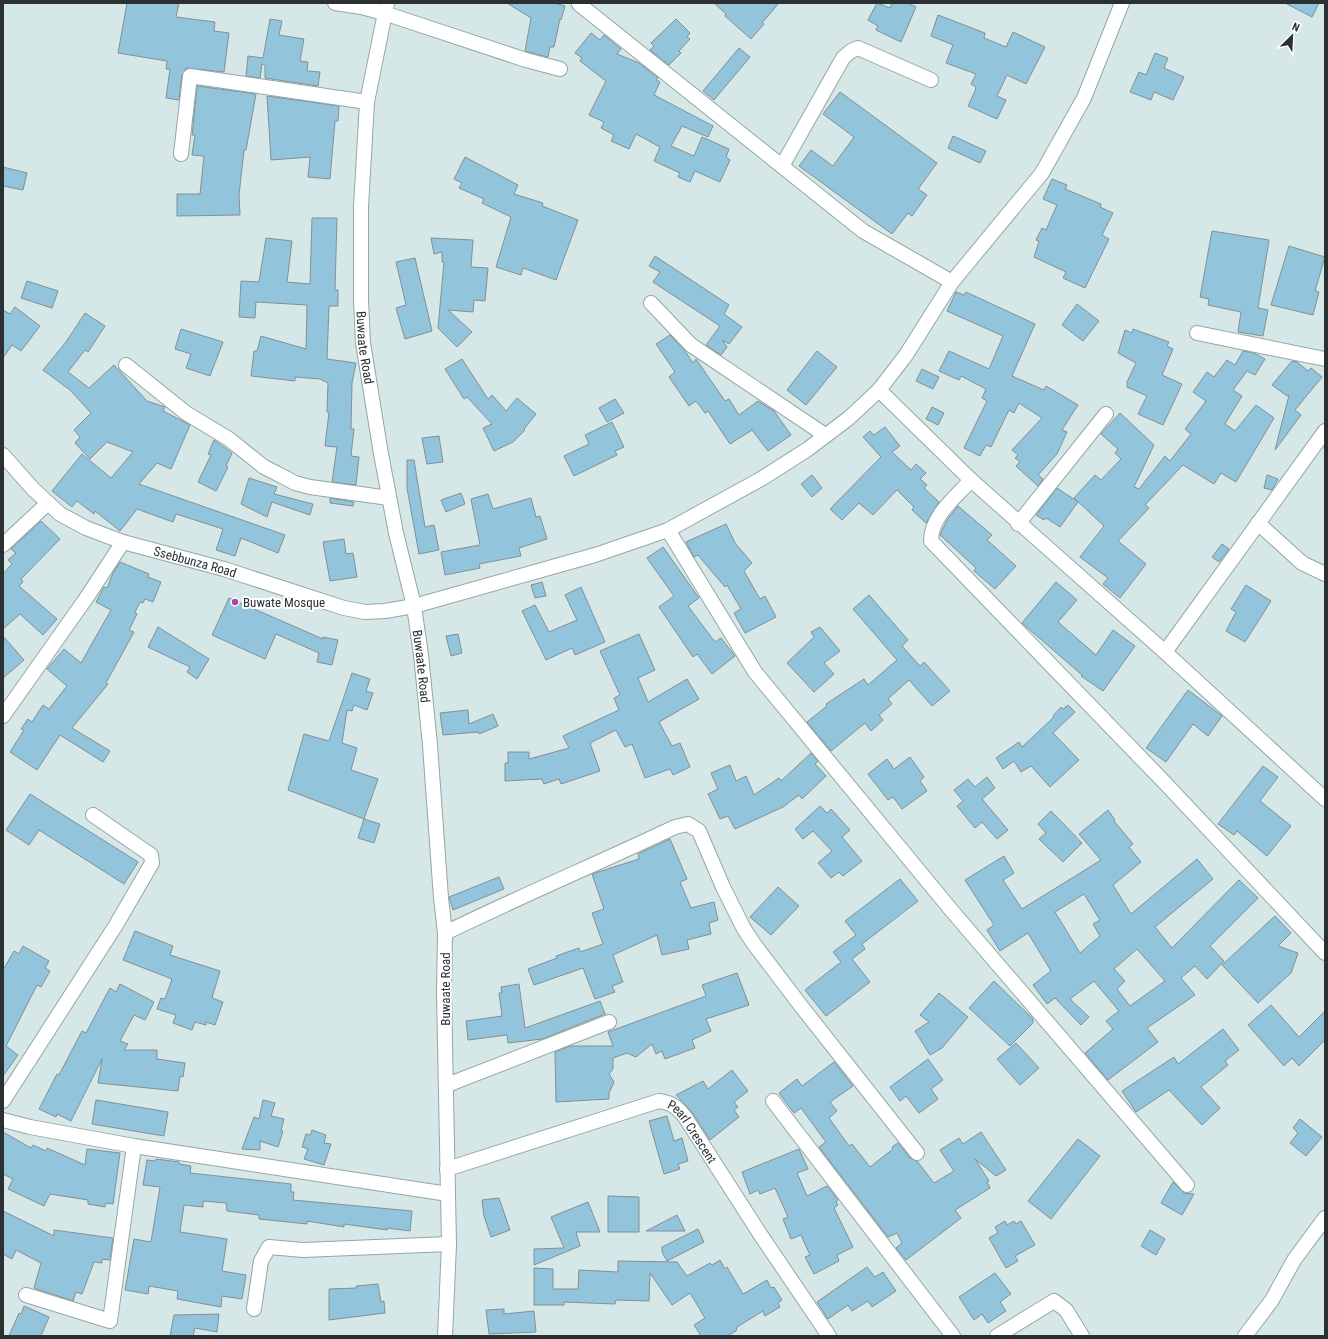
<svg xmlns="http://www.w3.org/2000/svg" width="1328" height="1339" font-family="'Roboto Condensed',sans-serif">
<rect width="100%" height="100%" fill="#d6e7e8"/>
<!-- building -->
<path fill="#92c4db" stroke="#829096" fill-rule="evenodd" d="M127,3H179L176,17L215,22L214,31L229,33L224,72L186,68L182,75L179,100L166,98L170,69H166L167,61L118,53Z
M507,3H554L565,6L561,20L560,19L554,47H550L548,57L525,51L531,18Z
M714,3H779L762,23L764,24L751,39L725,16L726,14Z
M877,3L890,8L892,3H908L916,7L901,42L876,30L878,26L868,20Z
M1285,3H1319L1312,17Z
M938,15L985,33L984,38L1006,47L1013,32L1045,47L1026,84L1007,75L997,96L1006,100L997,119L968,106L975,91L976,87L971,84L976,74L946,63L953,45L931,36Z
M270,19L282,21L279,35L304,39L300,61L308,62L307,71L320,72L318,86L265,78V65L262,64L260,78L246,76L248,56L263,58Z
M676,19L690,33L687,37L690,39L679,51L681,53L669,65L650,50L654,46L651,43Z
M591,33L600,40L604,35L621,49L617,54L639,63L658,78L656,80L660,82L654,95L713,126L708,137L682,126L671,146L694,156L702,137L729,149L726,157L730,160L720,182L695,171L690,182L678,177L680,173L654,161L660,147L636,134L629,149L611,141L614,135L601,128L604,122L589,115L606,81L580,61L582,58L575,53Z
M739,48L750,57L714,100L703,91Z
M1155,53L1168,58L1164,68L1184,77L1173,100L1154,92L1151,100L1130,92L1139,72L1146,75Z
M197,86L256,94L246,150H244L239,195L240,215L177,216V194H200L204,156L192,155L195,135H192Z
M840,92L937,163L918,189L927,195L912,216L908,213L892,234L799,166L811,150L833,166L854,137L823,114Z
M267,96L339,106L338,121H335L330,179L308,177L310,157L271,160Z
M953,136L986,151L980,163L948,148Z
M465,157L518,185L514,194L543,203L542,206L578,220L556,280L523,268L521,275L496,267L511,217L482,203L484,199L459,188L462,183L454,179Z
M3,167L27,173L23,190L3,186Z
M1052,179L1067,185L1065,189L1101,204L1100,207L1113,213L1102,235L1109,239L1085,288L1063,278L1066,272L1034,257L1039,241L1036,240L1042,228L1046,230L1057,205L1043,199Z
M312,218H337L335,290H338V306H329L327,359L356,363L352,383L351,429H354L351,456L359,457L356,485L332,482L337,447L325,446L329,412H327L328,383L320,379L295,377V381L251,376L254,351H257L261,336L306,349L307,305L256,302L255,318L239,317L241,281L259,282L266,238L292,241L287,282L310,284Z
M1212,231L1269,240L1258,308L1268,310L1263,336L1238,332L1241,312L1208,305L1209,299L1200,297Z
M431,238L473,240L471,267L488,268L485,301L474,300L473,312L448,310L472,332L457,347L438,328L444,262H442V252L434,254Z
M1289,246L1325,257L1315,291L1319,292L1313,315L1271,305Z
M655,256L729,305L724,314L742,327L729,344L722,340L727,347L721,355L706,345L720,326L653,282L660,272L649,266Z
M415,258L432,331L405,339L396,308L406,305L396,262Z
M27,281L58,291L52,308L21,298Z
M956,292L964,295L966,292L1035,324L1012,376L1044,390L1046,386L1078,405L1062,430L1067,432L1057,454L1038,475L1043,479L1038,486L1016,466L1020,462L1015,458L1018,455L1012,450L1042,418L1019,403L1014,413L1009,410L991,447L986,445L980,456L964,448L987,401L982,398L986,389L961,376L959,380L939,371L949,351L989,369L1003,336L947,311Z
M1077,304L1099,321L1083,341L1062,325Z
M15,307L40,326L21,351L12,345L3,358V310L10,314Z
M85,313L105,326L88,352L85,350L68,372L89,388L114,365L147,401L165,407L163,411L190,425L171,469L157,463L139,484L285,535L278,553L241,538L235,556L216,550L223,529L176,514L173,522L137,509L120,531L95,511L94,514L77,501L72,507L52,491L82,454L111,478L133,452L107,442L90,459L75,443L80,437L74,430L91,413L70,390L43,370L66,342Z
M181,329L223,342L210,376L186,368L191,354L175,349Z
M1133,329L1169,342L1167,346L1173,349L1162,375L1182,384L1163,425L1138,414L1147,396L1127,387V382L1136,363L1118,353L1125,330L1132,333Z
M670,335L685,351L693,363L696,359L725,401L729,399L739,415L758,401L774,411L791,435L768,451L752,430L730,444L708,411L705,413L696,401L689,406L669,377L675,372L656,344Z
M817,351L837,367L806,405L787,390Z
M1243,351L1254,353L1265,359L1255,375L1247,371L1233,390L1242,396L1225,424L1235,431L1256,405L1274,418L1236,482L1221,473L1214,484L1183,465L1145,505L1149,508L1118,541L1146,564L1120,598L1103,584L1108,578L1080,557L1104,526L1074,498L1095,475L1101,480L1121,459L1115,453L1118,449L1101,434L1120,413L1154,445L1134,487L1139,489L1165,456L1170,461L1191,434L1185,429L1206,401L1193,392L1207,372L1214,377L1227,360L1235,365Z
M462,359L488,399L492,395L506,411L517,398L536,414L524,429L525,430L513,442L494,451L483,428L492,424L467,397L464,399L445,369Z
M1292,361L1297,362L1308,371L1311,368L1322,377L1295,410L1301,415L1275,450L1289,395L1287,396L1272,385Z
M922,369L939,377L933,389L916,381Z
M615,399L624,413L607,422L599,408Z
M932,407L944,413L938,425L926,419Z
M612,422L624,447L615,451L617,455L574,476L564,456L589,444L585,435Z
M885,427L900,446L892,452L911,470L916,464L926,473L920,479L927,485L924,488L939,502L926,523L912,510L914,507L897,490L873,515L859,503L842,520L830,509L881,457L863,437L870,431L874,435Z
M439,436L443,462L427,464L422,438Z
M214,440L232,453L226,466L228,467L216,491L198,482L211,455L208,454Z
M407,460H414L425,527L434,525L439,550L419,554L407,488Z
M812,475L822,488L812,497L801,484Z
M1267,475L1278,479L1272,490L1264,488Z
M249,478L277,487L274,494L313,504L310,515L272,502L267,517L241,504Z
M1057,488L1078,502L1060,527L1046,518L1044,520L1036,515Z
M461,493L465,504L446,512L441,500Z
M488,494L493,509L531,498L536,517L540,516L547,539L519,548L521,556L479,564L480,568L445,575L441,552L480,545L471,499Z
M330,498L354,502L353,506L330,503Z
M958,506L992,535L987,540L1016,566L995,589L974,571L976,568L940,535L947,520Z
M41,521L60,539L21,579L23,582L19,586L57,619L43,635L20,614L3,629V574L12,564L8,560L16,553L11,549Z
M726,524L735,543L752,563L744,571L760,599L765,596L776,617L745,633L734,613L741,609L727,585L725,587L698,555L694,557L686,542Z
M344,539L346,554L353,553L357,577L330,581L323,542Z
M1222,544L1229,549L1219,562L1212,557Z
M663,547L699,598L688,606L715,642L721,638L735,656L712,674L697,654L693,657L659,607L674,596L647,558Z
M120,562L149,574L148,577L161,582L153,602L145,599L143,603L140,602L135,612L137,614L129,630L134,632L106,683L108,684L72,728L110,751L103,762L60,735L37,770L10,752L24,730L21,729L28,719L32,722L43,705L49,709L67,686L47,669L64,649L81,663L111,610L96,602L104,587L107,588L113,573Z
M542,582L546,596L535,598L531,585Z
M1056,582L1077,600L1058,622L1096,655L1113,630L1135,646L1103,691L1081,676L1082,675L1022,623Z
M1246,585L1271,601L1245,642L1226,631L1236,612L1231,609Z
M581,587L605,642L575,655L572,648L546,660L522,611L535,605L549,632L577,620L565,595Z
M869,595L908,640L902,646L920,666L924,662L950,691L932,706L909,680L888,699L892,704L879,715L883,720L871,731L865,723L831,751L807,722L827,706L826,704L864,679L868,685L897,660L853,609Z
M229,598L323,639V637L338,640L332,665L317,662L319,653L276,634L265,659L212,635Z
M158,627L209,659L197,679L187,672L190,667L148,647Z
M820,627L840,651L824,663L834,674L814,692L787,663L814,637L811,632Z
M458,634L462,653L451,656L446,636Z
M639,634L655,670L638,678L648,702L687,679L699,699L659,722L672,746L680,743L690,767L673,775L670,769L645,778L632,744L625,747L616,730L590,743L600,771L561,784L559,779L544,784L542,779L505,781V763H508V752H529V759L569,748L563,736L619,710L614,698L620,695L600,651Z
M3,636L24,660L3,678Z
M352,673L370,679L366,691L373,693L367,710L354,705L352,711L347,710L342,743L357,748L351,770L378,779L364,819L288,790L304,734L329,741Z
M1188,690L1222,716L1208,736L1193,724L1166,762L1146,748Z
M1068,705L1075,712L1053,733L1079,760L1050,787L1031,766L1021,772L1014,761L1003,769L996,758L1019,742L1022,747L1054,717L1053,716L1061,707L1063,709Z
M468,710L469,724L493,714L498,726L479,734L478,732L443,735L440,713Z
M811,753L818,761L815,764L826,776L802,799L799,795L783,807L735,829L728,816L720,819L708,794L718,789L711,773L730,765L736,781L746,776L754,795L779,778L781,781Z
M910,757L924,777L920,781L927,791L902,809L893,797L888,800L868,774L887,759L894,769Z
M1263,766L1278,777L1260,801L1291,826L1267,856L1237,831L1234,835L1218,824Z
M987,777L995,788L982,799L1008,830L997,839L982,822L975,828L957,806L963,801L954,790L968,779L975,787Z
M30,794L138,862L124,884L39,830L29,845L6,830Z
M820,806L827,813L831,809L850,830L842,837L862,861L843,876L839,872L831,878L818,863L832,851L813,831L803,839L795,829Z
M1108,810L1115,820L1114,821L1133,844L1129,847L1141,862L1113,885L1131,914L1197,859L1213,879L1155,927L1172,948L1239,880L1258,898L1210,946L1224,961L1207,979L1195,966L1181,978L1195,995L1147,1028L1158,1042L1108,1080L1085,1053L1113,1029L1106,1021L1119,1011L1094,981L1070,999L1089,1017L1081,1025L1055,998L1047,1004L1033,985L1051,971L1028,933L1000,951L987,930L994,925L965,880L1004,856L1014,873L1003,880L1022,909L1101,860L1079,834ZM1084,894L1100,920L1093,924L1100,936L1080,953L1055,912ZM1137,949L1165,981L1130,1006L1117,989L1125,981L1114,969Z
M1051,811L1082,843L1063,862L1039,839L1046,833L1038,824Z
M364,819L380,824L374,843L358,838Z
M670,839L687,879L680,882L691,908L714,902L718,920L709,923L711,934L687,940L689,949L662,955L657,935L613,955L623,982L612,986L615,992L595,999L583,968L534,985L528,969L557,958L556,956L579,948L580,952L603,944L592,913L604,909L592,874L639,859L638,854Z
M499,877L504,889L453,910L449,897Z
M900,879L918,901L862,944L865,949L852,959L870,982L826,1016L805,990L841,962L833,952L856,935L845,921Z
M778,887L799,906L771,935L750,917Z
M1275,916L1291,933L1278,946L1298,953L1291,973L1258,1003L1222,965Z
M135,931L173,946L170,955L220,971L212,998L223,1002L215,1025L206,1022V1025L195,1022L192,1030L173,1023L176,1015L157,1009L161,998L165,999L172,979L123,960Z
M23,946L49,961L45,968L50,971L41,987L37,985L6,1046L18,1055L3,1076V970L14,951L19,954Z
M737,973L749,1005L706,1019L711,1031L692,1040L695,1048L665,1059L662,1051L656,1054L652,1044L636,1057L627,1053L613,1058V1069L609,1074L614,1082L609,1093V1099L556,1102L555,1052L570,1046H613L608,1032L706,996L702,985Z
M994,981L1033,1019V1023L1010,1046L969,1008Z
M120,984L154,1002L145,1020L134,1015L120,1041L128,1044L124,1050H157V1059L185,1063L183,1077L180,1076L178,1091L98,1083L102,1059L71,1121L57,1114L56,1117L39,1109L57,1074L59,1075L82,1031L86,1033L110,988L116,992Z
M519,984L525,1028L600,1001L605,1014L542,1039L508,1043L507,1035L468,1040L466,1021L502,1016L499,993H502L501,987Z
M939,993L968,1017L942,1048L930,1055L915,1031L929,1022L920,1015Z
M1271,1005L1299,1037L1325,1011V1040L1299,1066L1292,1058L1284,1066L1248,1025Z
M1223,1029L1239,1050L1225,1061L1228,1065L1201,1087L1220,1108L1202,1125L1169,1090L1136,1112L1122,1091L1174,1057L1178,1064Z
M1016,1043L1039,1068L1020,1085L997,1059Z
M928,1059L943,1080L931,1089L938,1099L919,1113L906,1096L900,1101L890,1087Z
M834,1062L853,1086L830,1102L837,1111L829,1118L849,1146L852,1144L870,1167L893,1149L892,1147L898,1143L910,1158L917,1161L934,1183L954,1171L940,1150L959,1138L963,1144L981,1132L1006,1170L996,1176L975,1159L989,1181L987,1182L990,1188L955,1210L961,1218L906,1260L896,1248L902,1243L897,1233L888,1237L819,1147L826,1142L801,1108L794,1113L779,1093L797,1079L802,1086Z
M732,1070L748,1091L734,1102L738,1107L734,1110L739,1117L710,1140L692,1112L676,1095L703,1081L708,1089Z
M96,1100L168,1112L164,1136L92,1124Z
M263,1100L275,1103L271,1116L284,1119L281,1131H283L278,1147L260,1141V1150L242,1149L254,1117L259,1119Z
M667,1116L674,1141L682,1138L688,1161L678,1164L680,1169L664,1174L649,1121Z
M1300,1119L1322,1137L1306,1156L1290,1143L1298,1133L1293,1128Z
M312,1130L326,1135L324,1143L331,1144L324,1165L304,1159L308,1149L302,1147L306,1134L310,1135Z
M3,1132L31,1148L33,1145L46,1151L47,1148L85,1165L87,1149L120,1153L113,1204L106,1203L105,1207L88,1204V1200L50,1194L44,1206L8,1189L13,1179L3,1174Z
M1078,1139L1100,1156L1051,1219L1028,1201Z
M799,1149L808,1169L797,1173L807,1196L827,1186L838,1200L836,1202L838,1205L834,1208L853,1247L837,1255L839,1261L814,1274L805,1257L810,1255L801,1235L791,1239L783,1219L788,1217L775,1188L760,1194L758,1190L750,1194L742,1172Z
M156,1159L179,1162V1164L191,1166L190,1173L291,1184V1192H294L293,1200L412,1211L410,1231L387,1228V1230L344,1224V1227L307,1221V1224L259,1219V1215L227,1211L226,1203L203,1201V1207L184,1205L180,1232L227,1239L222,1271L246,1275L242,1299L222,1296L221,1307L177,1299L178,1291L149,1286L148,1294L125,1290L134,1239L151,1242L160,1187L143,1185L147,1160L155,1161Z
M1173,1182L1184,1193L1194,1194L1182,1215L1161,1203Z
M608,1196L639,1197V1232H608Z
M499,1198L510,1230L491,1237L484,1216L482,1200Z
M588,1202L600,1232H576L580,1246L534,1265V1249L564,1248L551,1217Z
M3,1211L54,1236V1230L113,1238L110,1260L102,1259V1263L94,1262L82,1294L76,1292L73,1301L34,1288L41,1263L16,1250L12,1259L3,1254Z
M677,1215L685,1231H646Z
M1005,1221L1007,1225L1014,1221L1016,1224L1021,1221L1035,1245L1015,1256L1018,1261L1006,1268L989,1238L998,1233L995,1227Z
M698,1229L704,1242L667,1261L662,1252V1247Z
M1150,1230L1165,1239L1156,1255L1141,1246Z
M720,1260L725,1269L727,1267L743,1294L767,1280L771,1288L774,1287L782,1300L778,1303L780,1307L765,1316L763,1311L737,1327L736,1331L727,1336H701L694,1325L705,1318L690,1293L672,1305L650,1273L649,1301L616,1300L615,1304L564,1302V1305H534V1268L553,1269V1289H578L579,1270L618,1272V1261L677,1262L687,1276L710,1263L712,1265Z
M867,1267L875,1277L883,1272L896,1291L872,1307L868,1301L852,1311L848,1305L828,1319L817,1302Z
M995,1273L1011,1294L1000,1302L1006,1311L988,1323L982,1314L974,1320L959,1297Z
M378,1284L381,1302L384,1301L385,1313L329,1320V1289L357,1288L356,1286Z
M24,1306L49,1317L41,1336H9L19,1313L21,1314Z
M504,1309V1314L534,1311L536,1332L489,1334L486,1310Z
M219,1314L217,1332L195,1328L193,1336H170L174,1315Z"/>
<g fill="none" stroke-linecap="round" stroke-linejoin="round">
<!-- minor casing -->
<g stroke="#96a6a7" stroke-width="16">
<g id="minor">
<path d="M335,3L361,7L384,13L526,60L560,69"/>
<path id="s1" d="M387,3L367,102L361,207V300L363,343L381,454L396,533L414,606L421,655L430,745L441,898L445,933L444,993L449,1244L445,1336"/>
<path d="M579,4L863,231L952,282"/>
<path d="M181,154L190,76L367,102"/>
<path d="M782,166L843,58L851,51L858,48L931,80"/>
<path d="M651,303L691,345L825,435"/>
<path d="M1197,333L1325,359"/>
<path d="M126,365L186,413L229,439L264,467L278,474L295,483L310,487L389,498"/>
<path d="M879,390L971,480L1165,652L1325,799"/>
<path id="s2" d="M3,455L33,489L60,514L86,528L123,542L224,569L344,608L365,612L385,611L414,606L595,555L668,530L761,479L808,449L849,418L879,390L906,355L952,282L1042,173L1084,98L1122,3"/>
<path d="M971,480C955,498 931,516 931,541L1165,783L1325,953"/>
<path d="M1258,523L1302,563L1325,574"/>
<path d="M1018,524L1106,414"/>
<path d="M668,530L755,672L952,911L1187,1185"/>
<path d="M3,545L48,503"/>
<path d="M1165,652L1325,431"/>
<path d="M3,716L87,597L123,542"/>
<path d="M445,933C521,896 599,863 675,827L688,824L699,831L723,887L744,929L754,944L801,1006L917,1153"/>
<path d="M447,1085L609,1022"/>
<path d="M3,1101L116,925L152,863L151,855L93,815"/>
<path d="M773,1101L953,1336"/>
<path d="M3,1120L30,1127L134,1146L448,1194"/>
<path id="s3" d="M447,1169L659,1101C672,1103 677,1107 685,1117L760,1234L829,1336"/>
<path d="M26,1295L110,1321L134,1146"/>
<path d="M254,1309L261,1261L269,1247L303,1250L449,1244"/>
<path d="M997,1336L1054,1301L1066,1310L1082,1336"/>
<path d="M1245,1336L1272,1300L1294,1260L1325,1218"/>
</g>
</g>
<!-- minor -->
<use href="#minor" stroke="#fff" stroke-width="14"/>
</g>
<!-- markers -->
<circle fill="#b545a1" stroke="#fff" stroke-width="1.5" cx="235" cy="602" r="4"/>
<g text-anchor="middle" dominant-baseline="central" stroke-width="4" stroke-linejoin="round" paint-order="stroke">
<!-- street labels -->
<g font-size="13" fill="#2b3132" stroke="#fff">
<text stroke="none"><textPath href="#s1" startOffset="347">Buwaate Road</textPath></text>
<text stroke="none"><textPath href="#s2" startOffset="226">Ssebbunza Road</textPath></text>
<text stroke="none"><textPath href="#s1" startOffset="671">Buwaate Road</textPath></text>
<text transform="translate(445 989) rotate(-90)">Buwaate Road</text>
<text stroke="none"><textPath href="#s3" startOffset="270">Pearl Crescent</textPath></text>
</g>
<!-- poi labels -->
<g font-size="13" fill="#2b3132" stroke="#fff" text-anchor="start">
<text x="243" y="602">Buwate Mosque</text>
</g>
</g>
<!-- border -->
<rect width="1328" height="1339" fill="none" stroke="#2b3132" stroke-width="8"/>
<!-- north arrow -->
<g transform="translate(1292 36) rotate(24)" stroke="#ffffff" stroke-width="3" paint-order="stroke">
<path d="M0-3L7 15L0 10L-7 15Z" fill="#2b3132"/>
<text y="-6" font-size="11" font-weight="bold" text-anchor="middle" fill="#2b3132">N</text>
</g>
</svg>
